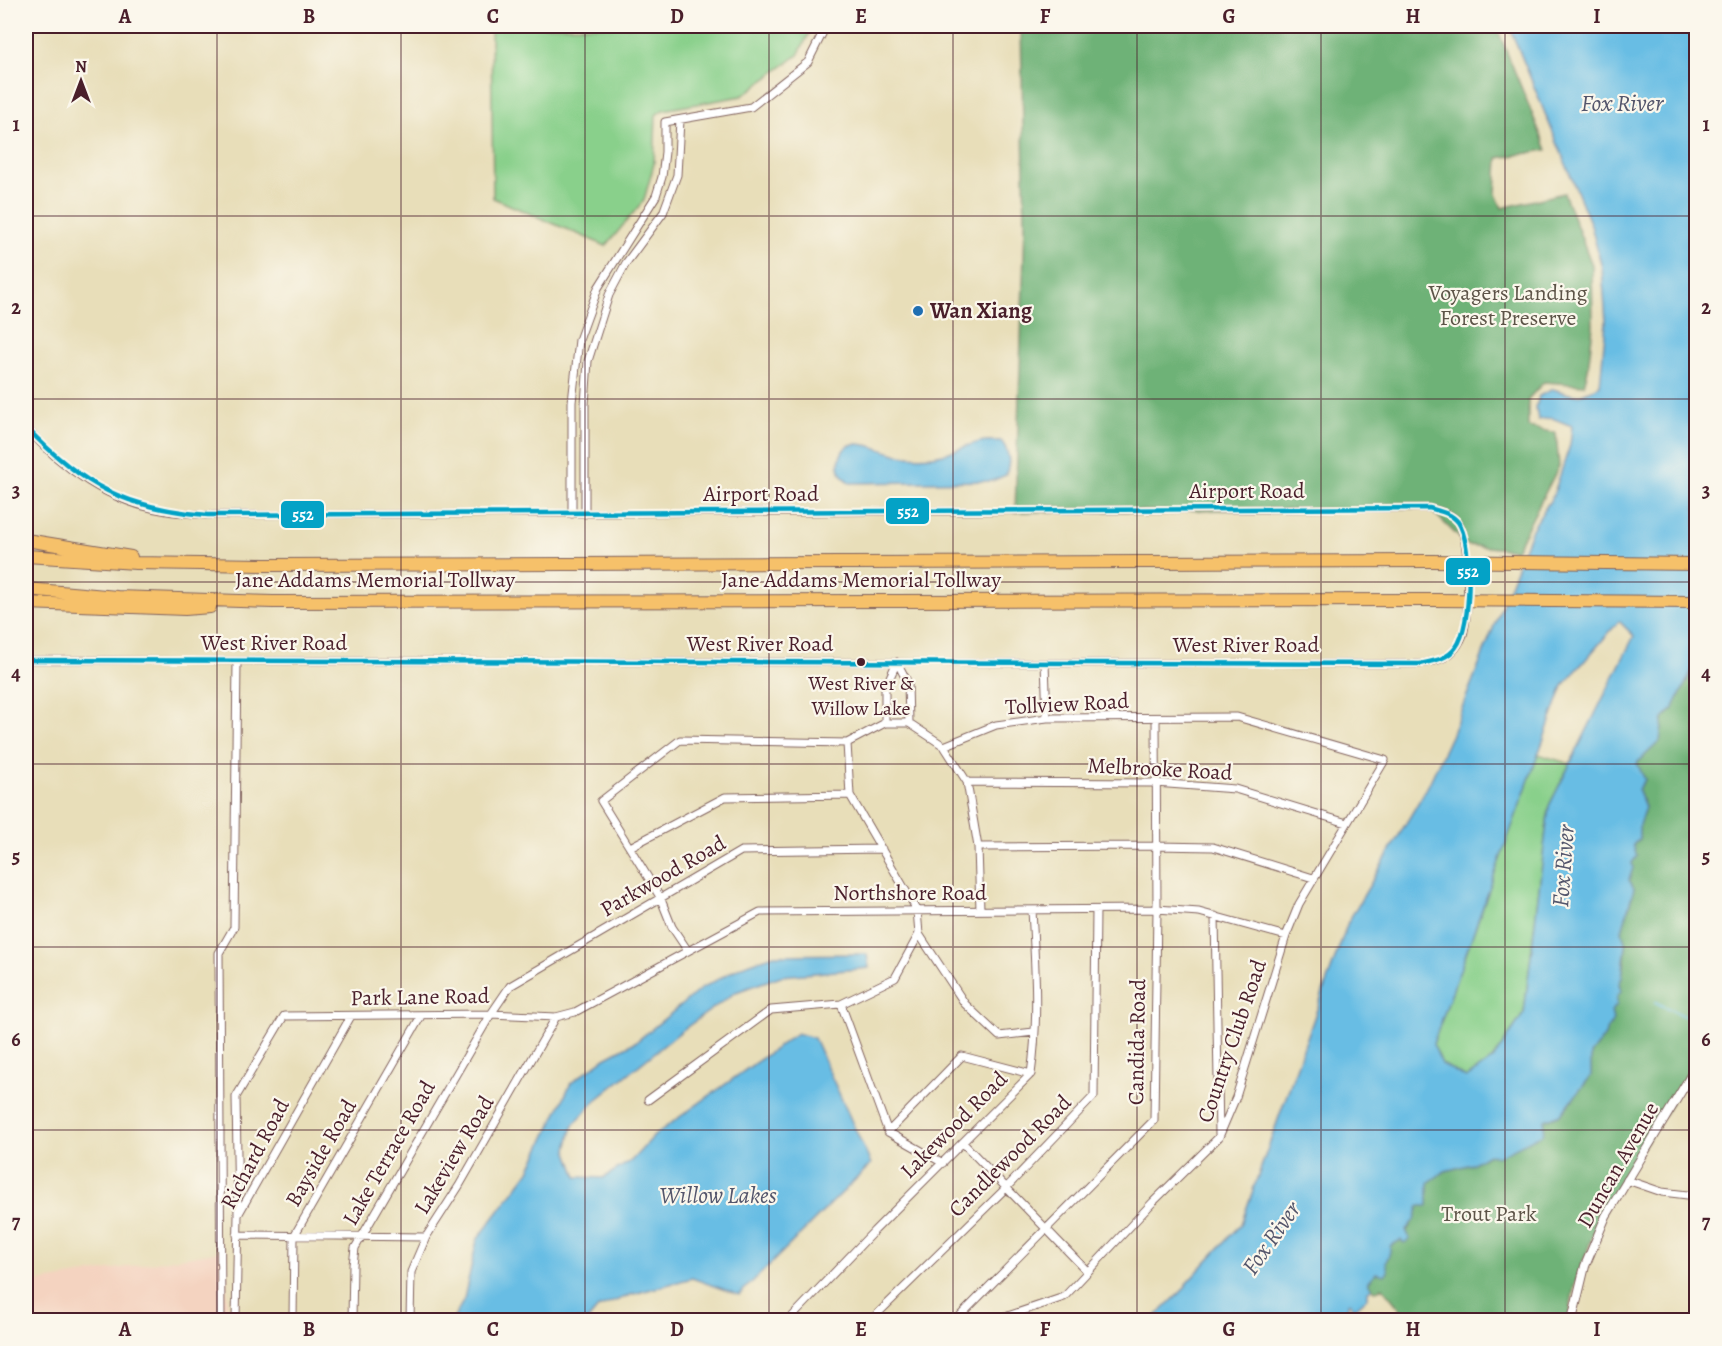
<svg xmlns="http://www.w3.org/2000/svg" width="1722" height="1346" font-family="Alegreya,serif">
<style>
.built{fill:#f4d3c0}
.green{fill:#89d08b;stroke:#6a785b;stroke-width:1.5}
.forest{fill:#6eb277;stroke:#5c6851;stroke-width:1.5}
.water{fill:#67bde4;stroke:#586e88;stroke-width:1.5;fill-rule:evenodd}
.lines{fill:none;stroke-linecap:round;stroke-linejoin:round}
.stream{stroke:#67bde4;stroke-width:2}
.minor-casing{stroke:#81625d;stroke-width:9}
.tertiary-casing{stroke:#81625d;stroke-width:10}
.motorway-casing{stroke:#81625d;stroke-width:14}
.minor{stroke:#fff;stroke-width:7}
.tertiary{stroke:#fff;stroke-width:8}
.motorway{stroke:#f6c16b;stroke-width:12}
.motorway-bridge-casing{stroke:#81625d;stroke-width:14;stroke-linecap:butt}
.motorway-bridge{stroke:#f6c16b;stroke-width:12}
.bus-1-casing{stroke:#fbf7ec;stroke-width:9}
.bus-1{stroke:#04a2c6;stroke-width:4.5}
.grid{fill:none;stroke:#4a1f2b;stroke-width:1.5;stroke-opacity:0.55}
.poi-dot{fill:#1f6fb2;stroke:#fbf7ec;stroke-width:2}
.bus-dot{fill:#4a1f2b;stroke:#fbf7ec;stroke-width:2}
.labels{text-anchor:middle;dominant-baseline:central;stroke-width:4.5;stroke-linejoin:round;paint-order:stroke}
.bus-label{font-size:20px;fill:#4a1f2b;stroke:#fbf7ec}
.park-label{font-size:22px;fill:#5d5448;stroke:#fbf7ec}
.poi-label{font-size:22px;font-weight:bold;fill:#4a1f2b;stroke:#fbf7ec;text-anchor:start}
.street-label{font-size:22px;fill:#4a1f2b;stroke:#fbf7ec}
.water-label{font-size:24px;font-style:italic;fill:#54566c;stroke:#fbf7ec}
.line-badge{stroke:#fbf7ec;stroke-width:2}
.badge-label{font-size:16px;text-anchor:middle;font-weight:bold;fill:#fff}
.neatline{fill:none;stroke:#4a1f2b;stroke-width:2}
.grid-label{font-size:20px;text-anchor:middle;font-weight:bold;fill:#4a1f2b}
</style>
<rect width="100%" height="100%" fill="#fbf7ec"/>
<filter id="ink" filterUnits="userSpaceOnUse"><feTurbulence type="fractalNoise" baseFrequency=".0167" numOctaves="2"/><feDisplacementMap in="SourceGraphic" scale="12" xChannelSelector="R" yChannelSelector="G"/><feConvolveMatrix kernelMatrix="1 2 1 2 8 2 1 2 1" color-interpolation-filters="sRGB"/></filter>
<filter id="wash" filterUnits="userSpaceOnUse"><feTurbulence type="fractalNoise" baseFrequency=".008" numOctaves="4" result="noise"/><feDisplacementMap in="SourceGraphic" scale="24" xChannelSelector="R" yChannelSelector="G"/><feGaussianBlur stdDeviation="1.35" result="paint"/><feColorMatrix in="noise" values="0 0 0 0 0 0 0 0 0 0 0 0 0 0 0 0 0 1.4 0 .05"/><feComposite in="paint" operator="in"/></filter>
<g filter="url(#wash)">
<rect width="100%" height="100%" fill="#e8deb9"/>
<path class="built" d="M227,1250V1320H26V1284Z"/>
<path class="green" d="M491,26H813L798,55L742,96L663,110L656,115L654,164L644,200L606,246L493,198Z
M1538,754L1570,764L1549,806L1524,1013L1493,1059L1466,1078L1442,1064L1433,1044Z"/>
<path class="forest" d="M1021,26H1496L1547,150L1498,158L1496,194L1502,208L1564,193L1592,265L1593,326L1588,370L1584,385L1544,382L1528,399V427L1556,433L1559,466L1516,550L1467,545L1429,508L1015,512L1025,225Z
M1696,662V1056L1669,1107L1622,1179L1597,1224L1574,1287L1568,1320H1409L1382,1287L1375,1291L1368,1282C1376,1272 1392,1260 1389,1246C1404,1238 1414,1222 1419,1206L1428,1205L1427,1183L1445,1171L1472,1164L1545,1120L1561,1114L1591,1076V1054L1604,1037L1612,1020L1611,1011L1617,997L1625,961L1626,946L1622,931L1634,889L1629,880C1633,869 1633,857 1633,845L1639,839V825L1645,807L1638,789L1645,780L1637,763L1660,741L1663,719L1673,709Z"/>
<path class="water" d="M1509,26H1696V662L1673,709L1663,719L1660,741L1637,763L1645,780L1638,789L1645,807L1639,825V839L1633,845L1637,856L1632,863L1633,868L1629,880L1634,888L1622,931L1626,946L1622,977L1619,984L1621,991L1617,997V1005L1611,1011L1613,1020L1604,1037L1591,1054V1076L1561,1114L1545,1120L1543,1134L1497,1157L1488,1154L1472,1164L1445,1171L1428,1183V1206H1419L1415,1219L1406,1230L1410,1239L1404,1243L1401,1240L1390,1246V1252L1386,1262L1388,1271L1385,1275L1376,1273L1368,1282L1372,1289L1368,1291V1297L1354,1309L1350,1303L1348,1304L1347,1318L1344,1320H1146L1154,1318L1185,1288L1187,1283L1241,1224L1348,922L1428,786L1451,736L1532,529L1553,496L1570,445L1572,426L1552,418L1538,420L1536,408L1539,396L1553,389C1576,397 1579,398 1600,385L1606,322L1602,268L1591,225ZM1619,621L1634,636L1549,806L1524,1013L1493,1059L1466,1078L1442,1064L1433,1044L1563,686Z
M986,441H1001C1009,450 1011,464 1006,475L992,481L850,483C843,478 839,473 839,464C843,427 881,452 900,455C911,457 922,457 933,456C952,454 967,443 986,441Z
M867,954L869,968L781,976L736,992L684,1029L596,1100L573,1125L567,1149L577,1177L603,1178L631,1161L656,1134L797,1033L814,1038L871,1164L739,1295L692,1278L630,1295L598,1308L588,1320H453L464,1299L477,1240L529,1171L571,1083L605,1058L637,1041L702,988L742,966L774,955Z"/>
<g class="lines">
<path class="stream" d="M1655,1002L1684,1016L1696,1018"/>
</g>
</g>
<g filter="url(#ink)">
<g class="lines">
<defs>
<path id="minor" d="M26,427C62,468 110,503 167,511C180,513 195,514 208,515C615,513 1022,512 1429,508C1440,511 1451,513 1458,522C1471,540 1469,613 1463,635C1461,640 1457,647 1453,651C1445,660 1431,662 1420,664L26,660
M572,514V402L579,340L598,288L656,196L662,177L665,152V122L751,107L808,62L826,26
M585,514V404L588,361L609,295L626,263L663,213L677,175L680,120
M897,662L908,683L909,723
M1045,663L1047,718
M885,723V688L897,662
M944,746L967,782L978,847L980,910
M967,782L1155,783L1235,789L1347,823
M630,847L725,797L850,795
M978,847L1156,846L1213,847L1313,878
M1215,916L1219,1134
M919,934L965,1004L999,1036L1034,1032
M688,951L672,927L660,897L601,801L680,740L847,743L885,723H909L944,746L996,725L1047,718L1237,717L1385,760L1299,904L1286,936L1236,1097L1219,1137L1153,1202L1064,1297L996,1320
M841,1004L888,1132L943,1163
M648,1100L771,1010L841,1004L895,978L919,934L917,910L850,795L847,743
M888,1132L962,1056L1031,1074
M963,1143L1087,1271
M1627,1180L1662,1192L1696,1196
M238,1215L236,1097L284,1016L491,1014L556,1017L575,1012L760,912L1157,909L1199,912L1286,936
M237,1235L426,1237
M221,1320L219,953L234,927L237,661
M236,1320L238,1215L351,1016
M293,1320L294,1236L421,1016
M352,1320L353,1265L355,1248L491,1014L510,986L741,851L882,849
M410,1320L411,1272L426,1237L459,1186L556,1017
M692,1320H706
M789,1320L874,1231L1031,1074C1039,1020 1035,964 1032,910
M871,1320L1006,1188L1094,1096L1096,910
M956,1320L1154,1120L1157,909L1156,718"/>
<path id="tertiary" d="M1572,1320L1585,1266L1606,1216L1696,1067"/>
<path id="motorway" d="M26,540L131,557
M26,556L136,563L266,565L1432,561
M26,589L117,597L273,602L1434,600
M26,603L185,609L210,607"/>
</defs>
<use href="#minor" class="minor-casing"/>
<use href="#tertiary" class="tertiary-casing"/>
<use href="#motorway" class="motorway-casing"/>
<use href="#minor" class="minor"/>
<use href="#tertiary" class="tertiary"/>
<use href="#motorway" class="motorway"/>
<defs>
<path id="motorway-bridge" d="M1432,561L1696,564
M1434,600L1696,602"/>
</defs>
<use href="#motorway-bridge" class="motorway-bridge-casing"/>
<use href="#motorway-bridge" class="motorway-bridge"/>
<defs>
<path id="bus-1" d="M26,427C82,486 127,509 208,515L1429,508C1439,511 1451,513 1458,522C1473,543 1472,626 1456,647C1448,659 1434,661 1420,664L26,660"/>
</defs>
<use href="#bus-1" class="bus-1-casing"/>
<use href="#bus-1" class="bus-1"/>
</g>
</g>
<path class="grid" d="M217,26V1320M401,26V1320M585,26V1320M769,26V1320M953,26V1320M1137,26V1320M1321,26V1320M1505,26V1320M26,216H1696M26,399H1696M26,582H1696M26,764H1696M26,947H1696M26,1130H1696"/>
<circle class="poi-dot" cx="918" cy="311" r="6"/>
<circle class="bus-dot" cx="861" cy="662" r="5"/>
<g class="labels">
<g class="bus-label">
<text x="861" y="683">West River &amp;<tspan x="861" dy="25">Willow Lake</tspan></text>
</g>
<g class="park-label">
<text x="1508" y="293">Voyagers Landing<tspan x="1508" dy="25">Forest Preserve</tspan></text>
<text x="1489" y="1214">Trout Park</text>
</g>
<g class="poi-label">
<text x="930" y="311">Wan Xiang</text>
</g>
<g class="street-label">
<text x="1247" y="491">Airport Road</text>
<text x="761" y="494">Airport Road</text>
<text x="375" y="580">Jane Addams Memorial Tollway</text>
<text x="861" y="580">Jane Addams Memorial Tollway</text>
<text x="274" y="643">West River Road</text>
<text x="760" y="644">West River Road</text>
<text x="1246" y="645">West River Road</text>
<text transform="translate(1067 704) rotate(-3)">Tollview Road</text>
<text transform="translate(1160 769) rotate(3)">Melbrooke Road</text>
<text transform="translate(663 876) rotate(-30)">Parkwood Road</text>
<text x="910" y="893">Northshore Road</text>
<text transform="translate(420 997) rotate(-1)">Park Lane Road</text>
<text transform="translate(1232 1041) rotate(-71)">Country Club Road</text>
<text transform="translate(1137 1042) rotate(-89)">Candida Road</text>
<text transform="translate(954 1125) rotate(-45)">Lakewood Road</text>
<text transform="translate(321 1153) rotate(-60)">Bayside Road</text>
<text transform="translate(389 1153) rotate(-60)">Lake Terrace Road</text>
<text transform="translate(255 1154) rotate(-62)">Richard Road</text>
<text transform="translate(454 1155) rotate(-59)">Lakeview Road</text>
<text transform="translate(1010 1156) rotate(-45)">Candlewood Road</text>
<text transform="translate(1618 1165) rotate(-60)">Duncan Avenue</text>
</g>
<g class="water-label">
<text x="1622" y="103">Fox River</text>
<text transform="translate(1563 866) rotate(-86)">Fox River</text>
<text x="718" y="1195">Willow Lakes</text>
<text transform="translate(1271 1238) rotate(-55)">Fox River</text>
</g>
</g>
<g class="line-badge">
<rect x="885" y="497" width="45" height="28" rx="6" fill="#04a2c6"/>
<rect x="280" y="500" width="45" height="29" rx="6" fill="#04a2c6"/>
<rect x="1445" y="557" width="46" height="29" rx="6" fill="#04a2c6"/>
</g>
<g class="badge-label">
<text x="908" y="517">552</text>
<text x="303" y="520">552</text>
<text x="1468" y="577">552</text>
</g>
<rect width="1722" height="1346" fill="none" stroke="#fbf7ec" stroke-width="66"/>
<g transform="translate(81 81)" stroke="#fbf7ec" stroke-width="4.5" paint-order="stroke">
<path d="M0-4.5L10 22L0 15L-10 22Z" fill="#4a1f2b"/>
<text y="-9" font-size="16" font-weight="bold" text-anchor="middle" fill="#4a1f2b">N</text>
</g>
<rect x="33" y="33" width="1656" height="1280" class="neatline"/>
<g class="grid-label">
<text x="125" y="23">A</text>
<text x="309" y="23">B</text>
<text x="493" y="23">C</text>
<text x="677" y="23">D</text>
<text x="861" y="23">E</text>
<text x="1045" y="23">F</text>
<text x="1229" y="23">G</text>
<text x="1413" y="23">H</text>
<text x="1597" y="23">I</text>
<text x="16" y="131">1</text>
<text x="1706" y="131">1</text>
<text x="16" y="314">2</text>
<text x="1706" y="314">2</text>
<text x="16" y="497">3</text>
<text x="1706" y="497">3</text>
<text x="16" y="680">4</text>
<text x="1706" y="680">4</text>
<text x="16" y="863">5</text>
<text x="1706" y="863">5</text>
<text x="16" y="1046">6</text>
<text x="1706" y="1046">6</text>
<text x="16" y="1228">7</text>
<text x="1706" y="1228">7</text>
<text x="125" y="1336">A</text>
<text x="309" y="1336">B</text>
<text x="493" y="1336">C</text>
<text x="677" y="1336">D</text>
<text x="861" y="1336">E</text>
<text x="1045" y="1336">F</text>
<text x="1229" y="1336">G</text>
<text x="1413" y="1336">H</text>
<text x="1597" y="1336">I</text>
</g>
</svg>
